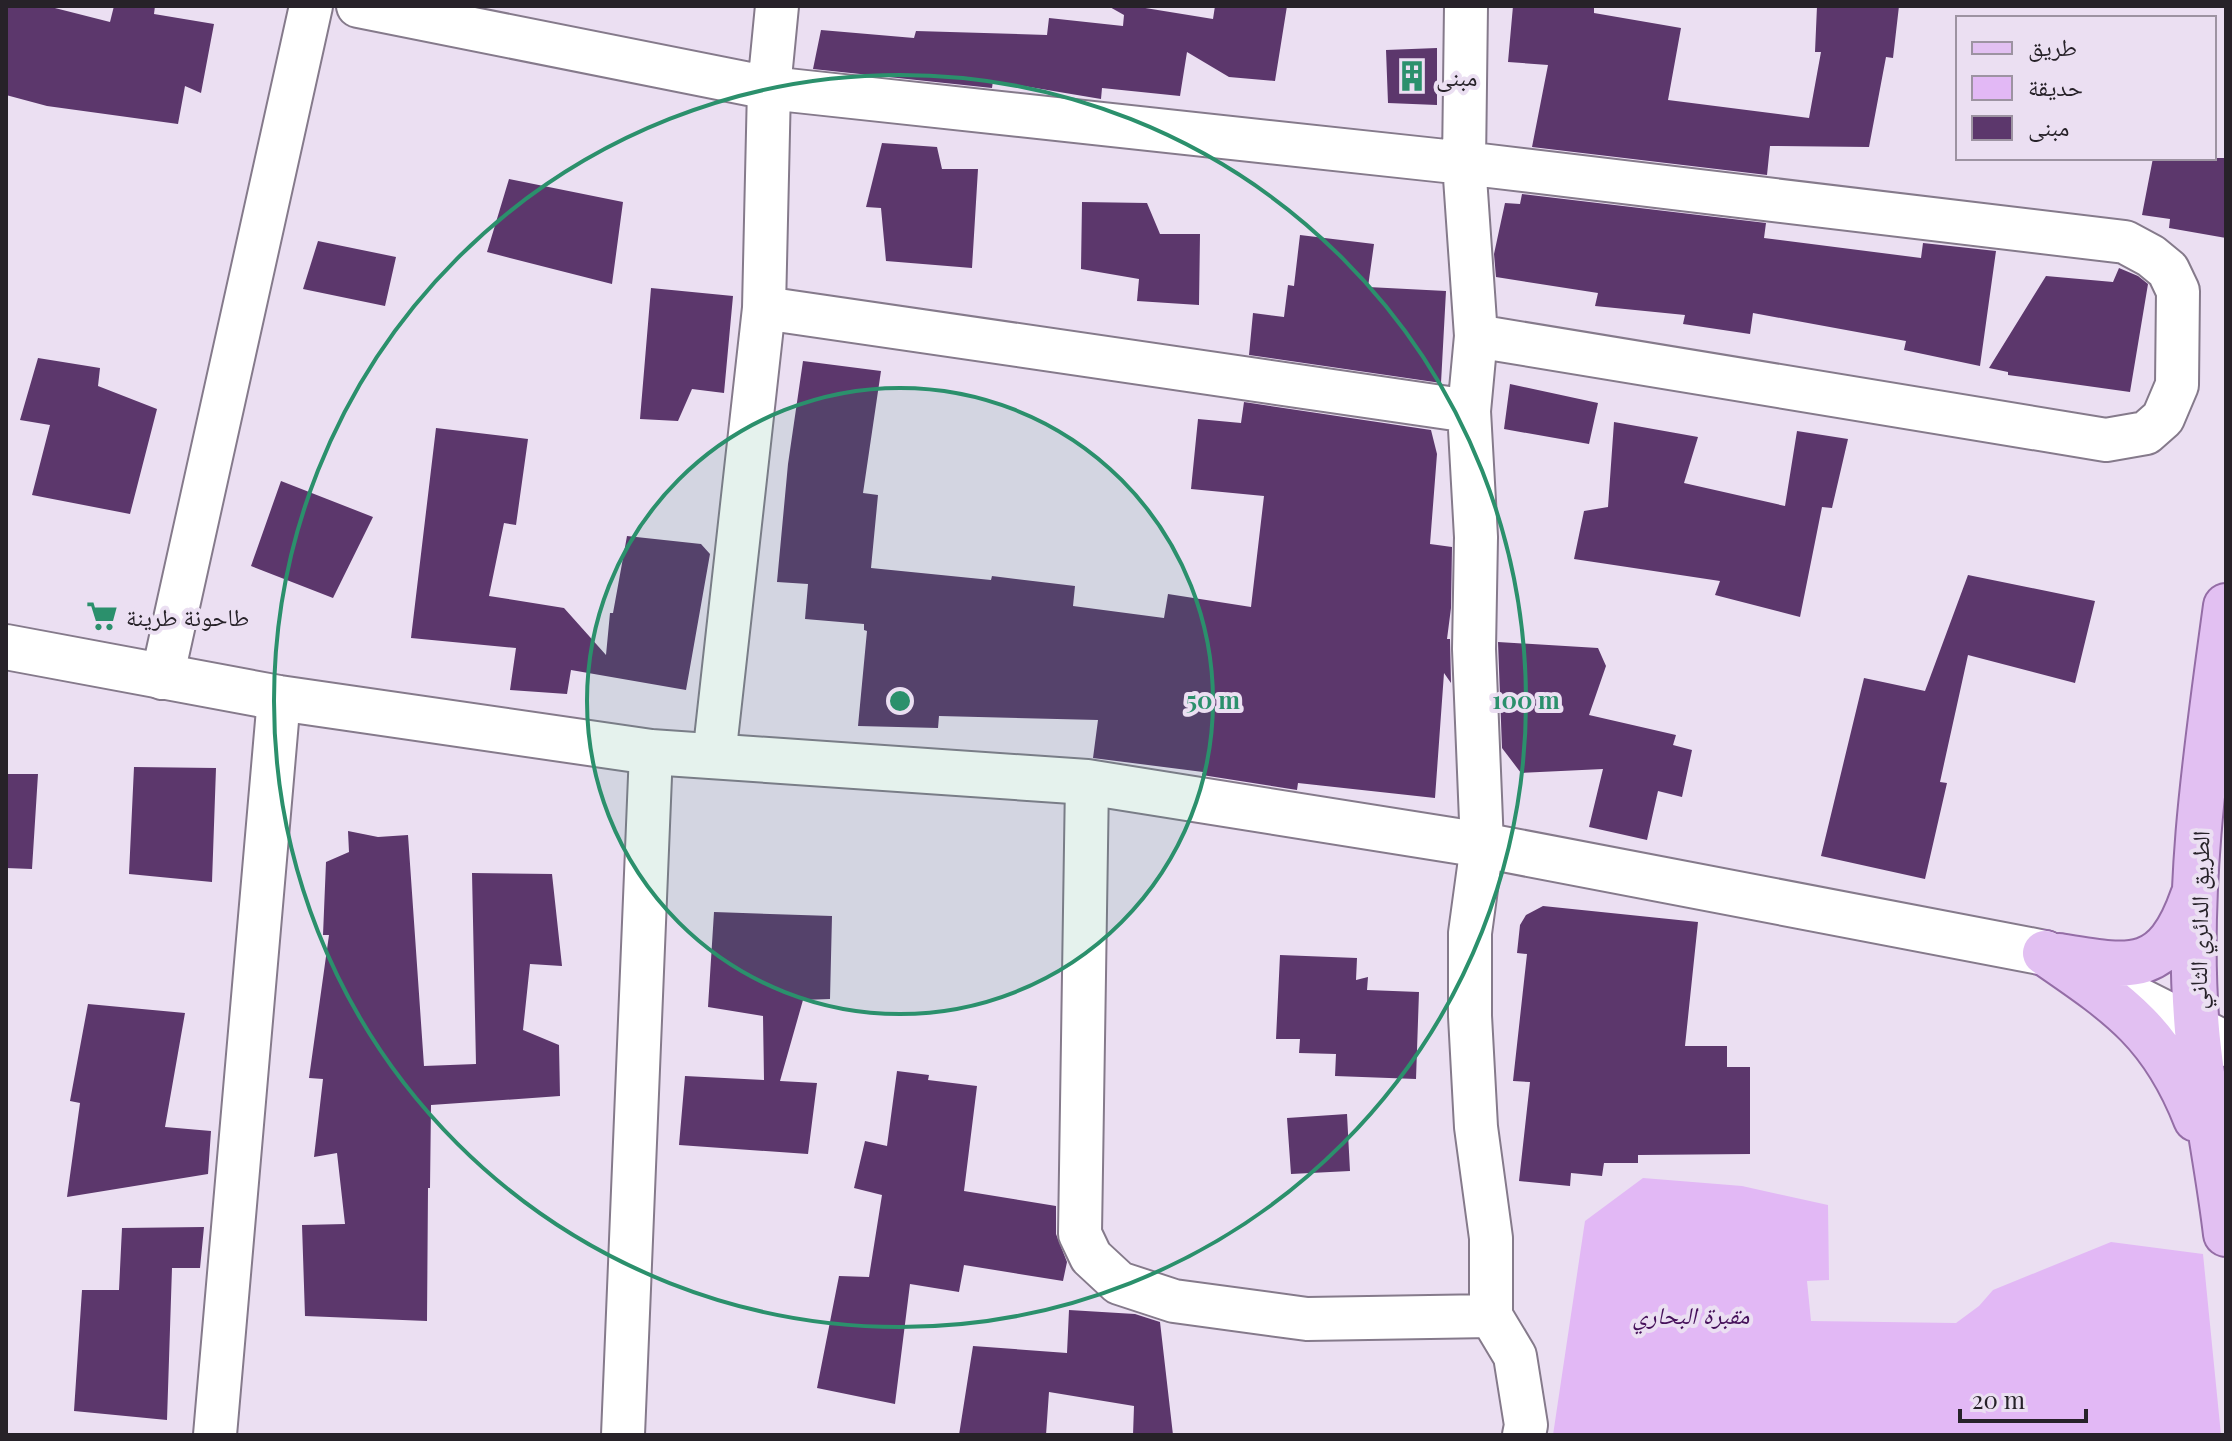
<svg xmlns="http://www.w3.org/2000/svg" width="2232" height="1441" font-family="'Playfair Display','Noto Naskh Arabic',serif">
<style>
.green{fill:#e2b8f5}
.building{fill:#5c376c}
.lines{fill:none;stroke-linecap:round;stroke-linejoin:round}
.minor-casing{stroke:#857a8b;stroke-width:46}
.tertiary-casing{stroke:#857a8b;stroke-width:48}
.primary-casing{stroke:#946da6;stroke-width:48}
.minor{stroke:#fff;stroke-width:42}
.tertiary{stroke:#fff;stroke-width:44}
.primary{stroke:#e2c0f2;stroke-width:44}
.ring{fill:none;stroke:#2b906c;stroke-width:4}
.labels{text-anchor:middle;dominant-baseline:central;stroke-width:8;stroke-linejoin:round;paint-order:stroke}
.poi-label{font-size:24px;fill:#272229;stroke:#ebdff2;text-anchor:start}
.street-label{font-size:24px;fill:#272229;stroke:#ebdff2}
.park-label{font-size:24px;font-style:italic;fill:#46115a;stroke:#ebdff2}
.centre{fill:#2b906c;stroke:#ebdff2;stroke-width:4}
.ring-label{font-size:24px;text-anchor:middle;font-weight:bold;fill:#2b906c;stroke:#ebdff2;stroke-width:8;stroke-linejoin:round;paint-order:stroke}
</style>
<rect width="100%" height="100%" fill="#ebdff2"/>
<path class="green" d="M1643,1178L1742,1186L1828,1205L1829,1280L1807,1281L1811,1321L1956,1323L1979,1306L1993,1290L2111,1242L2203,1254L2221,1435H1553L1585,1221Z"/>
<path class="building" d="M6,6H47L110,22L114,6H155L154,14L214,24L201,93L185,86L178,124L47,106L6,95Z
M1108,6H1133L1213,19L1215,6H1287L1275,81L1229,77L1187,52L1180,96L1102,88L1101,99L993,81L992,88L813,69L821,30L914,38L916,31L1047,35L1049,18L1123,26L1124,15Z
M1513,6L1594,8V13L1681,28L1668,100L1809,118L1821,52H1815L1817,6H1899L1893,58L1886,57L1869,147L1770,146L1767,175L1532,147L1548,65L1508,62Z
M1437,48V105L1388,103L1386,50Z
M882,143L937,147L942,169H978L972,268L886,261L881,208L866,207Z
M2153,158H2226V238L2169,228L2170,219L2142,215Z
M509,179L623,202L612,284L487,252Z
M1522,194L1766,223L1764,238L1921,258L1923,243L1996,251L1980,366L1904,350L1906,341L1753,313L1750,334L1683,324L1685,315L1595,306L1598,293L1496,277L1494,254L1505,203L1520,204Z
M1082,202L1147,203L1160,234H1200L1199,305L1137,301L1139,279L1081,269Z
M1300,235L1374,244L1368,287L1446,291L1441,383L1249,355L1253,313L1284,317L1288,285L1294,286Z
M318,241L396,257L385,306L303,289Z
M2119,268L2138,276L2148,284L2130,392L2008,375V372L1989,368L2046,276L2113,282Z
M651,288L733,296L724,393L692,389L678,421L640,419Z
M38,358L100,368L98,386L157,409L130,514L32,495L50,425L20,420Z
M803,361L881,371L863,493L878,495L871,568L991,580L992,576L1075,586L1073,606L1164,618L1168,594L1251,607L1264,496L1191,489L1198,419L1241,423L1244,402L1431,430L1437,454L1430,544L1452,547L1451,608L1447,639H1450L1451,683L1444,673L1435,798L1298,783L1297,790L1202,775L1203,772L1093,758L1098,720L939,716L938,728L858,726L867,631L864,630V624L805,619L808,584L777,582L788,464Z
M1510,384L1598,403L1589,444L1504,429Z
M1614,422L1698,437L1684,483L1785,506L1797,431L1848,439L1832,508L1822,507L1800,617L1715,595L1720,581L1574,559L1584,511L1608,507Z
M436,428L528,439L516,525L504,523L489,596L564,608L606,655L610,613H613L627,536L701,544L710,554L686,690L571,670L567,694L510,690L516,648L411,638Z
M281,481L373,517L333,598L251,566Z
M1968,575L2095,601L2075,683L1968,655L1940,782L1947,783L1925,879L1821,856L1864,678L1925,691Z
M1498,642L1598,648L1606,666L1589,715L1676,735L1673,745L1692,750L1682,797L1658,791L1647,840L1589,827L1603,769L1521,773L1502,748Z
M134,767L216,768L212,882L129,874Z
M6,774H38L32,869L6,868Z
M348,831L378,837L408,835L424,1066L476,1064L472,873L552,874L562,966L530,964L523,1030L559,1045L560,1096L431,1105L430,1188H428L427,1321L305,1316L302,1225L345,1224L337,1153L314,1157L323,1079L309,1078L329,935H323L326,862L349,852Z
M1543,906L1698,922L1685,1046H1727V1067H1750V1154L1638,1155V1163H1604L1602,1176L1571,1173L1570,1186L1519,1181L1530,1082L1513,1081L1527,954L1517,953L1520,925L1526,915Z
M714,912L832,916L830,999L803,1000L780,1081L817,1083L808,1154L679,1145L685,1076L764,1080L763,1016L708,1007Z
M1280,955L1357,958L1356,980L1368,977L1367,990L1419,992L1416,1079L1335,1076L1336,1054L1299,1053L1300,1039H1276Z
M88,1004L185,1013L165,1127L211,1131L208,1174L67,1197L80,1103L70,1101Z
M897,1071L929,1075L928,1080L977,1086L964,1191L1056,1206V1234L1067,1262L1063,1281L964,1265L959,1292L910,1284L895,1404L817,1388L839,1276L869,1277L882,1195L854,1188L865,1141L887,1146Z
M1347,1114L1350,1171L1291,1174L1287,1118Z
M204,1227L200,1268H172L167,1420L74,1411L82,1290H119L122,1228Z
M1069,1310L1135,1314L1160,1322L1173,1435H1133L1134,1406L1049,1392L1046,1435H959L973,1346L1067,1353Z"/>
<g class="lines">
<defs>
<path id="minor" d="M358,6L769,88L1464,163L2125,242L2151,256L2168,270L2178,291L2177,385L2163,418L2146,433L2106,440L1476,336
M1466,6L1464,163L1476,336L1469,411L1476,537L1474,649L1482,845L1470,933V1016L1476,1127L1491,1238V1316L1515,1356L1526,1425L1524,1435
M764,308L1469,411
M162,678L311,6
M714,757L764,308L769,88L777,6
M1087,782L1080,1234L1091,1257L1119,1283L1174,1301L1307,1319L1491,1316
M215,1435L279,698
M623,1435L651,752"/>
<path id="tertiary" d="M6,647L279,698L651,752L1087,782L1482,845L2045,953L2226,1044"/>
<path id="primary" d="M2226,606C2207,746 2185,888 2197,1030C2203,1098 2218,1166 2226,1234
M2045,953C2119,1004 2162,1032 2196,1119
M2059,956C2131,968 2165,976 2193,896"/>
</defs>
<use href="#minor" class="minor-casing"/>
<use href="#tertiary" class="tertiary-casing"/>
<use href="#primary" class="primary-casing"/>
<use href="#minor" class="minor"/>
<use href="#tertiary" class="tertiary"/>
<use href="#primary" class="primary"/>
</g>
<circle cx="900" cy="701" r="313" fill="#2b906c" fill-opacity=".12"/>
<g class="ring">
<circle cx="900" cy="701" r="313"/>
<circle cx="900" cy="701" r="626"/>
</g>
<defs>
<symbol id="building-bare" viewBox="-9 -9 18 18"><path d="M-4-6H4V6H1V3H-1V6H-4ZM-2.5-4.3h1.7v1.8h-1.7ZM.8-4.3h1.7v1.8H.8ZM-2.5-1h1.7V.8h-1.7ZM.8-1h1.7V.8H.8Z" fill="#2b906c" stroke="#ebdff2" stroke-width="2.5" paint-order="stroke"/></symbol>
<symbol id="supermarket-bare" viewBox="-9 -9 18 18"><path d="M-6-5.5h2.5l.6 2H6L4.5 2H-2.5L-4.4-4H-6ZM-1.5 3.2a1.3 1.3 0 1 0 .1 0ZM3 3.2a1.3 1.3 0 1 0 .1 0Z" fill="#2b906c" stroke="#ebdff2" stroke-width="2.5" paint-order="stroke"/></symbol>
</defs>
<g fill-rule="evenodd">
<use href="#building-bare" x="1390" y="54" width="44" height="44"/>
<use href="#supermarket-bare" x="80" y="594" width="44" height="44"/>
</g>
<g class="labels">
<g class="poi-label">
<text x="1436" y="76">مبنى</text>
<text x="126" y="616">طاحونة طرينة</text>
</g>
<g class="street-label">
<text transform="translate(2198 920) rotate(-89)">الطريق الدائري الثاني</text>
</g>
<g class="park-label">
<text x="1691" y="1314">مقبرة البحاري</text>
</g>
</g>
<circle cx="900" cy="701" r="12" class="centre"/>
<g class="ring-label">
<text x="1213" y="709">50 m</text>
<text x="1526" y="709">100 m</text>
</g>
<rect width="2232" height="1441" fill="none" stroke="#272229" stroke-width="16"/>
<rect x="1956" y="16" width="260" height="144" fill="#ebdff2" stroke="#9d93a2" stroke-width="2"/>
<rect x="1972" y="42" width="40" height="12" fill="#e2c0f2" stroke="#9d93a2" stroke-width="2"/>
<text x="2028" y="56" font-size="24" fill="#272229">طريق</text>
<rect x="1972" y="76" width="40" height="24" fill="#e2b8f5" stroke="#9d93a2" stroke-width="2"/>
<text x="2028" y="96" font-size="24" fill="#272229">حديقة</text>
<rect x="1972" y="116" width="40" height="24" fill="#5c376c" stroke="#9d93a2" stroke-width="2"/>
<text x="2028" y="136" font-size="24" fill="#272229">مبنى</text>
<path d="M1960 1409v12h126v-12" fill="none" stroke="#272229" stroke-width="4"/>
<text x="1972" y="1409" font-size="24" fill="#272229" stroke="#ebdff2" stroke-width="6" paint-order="stroke">20 m</text>
</svg>
